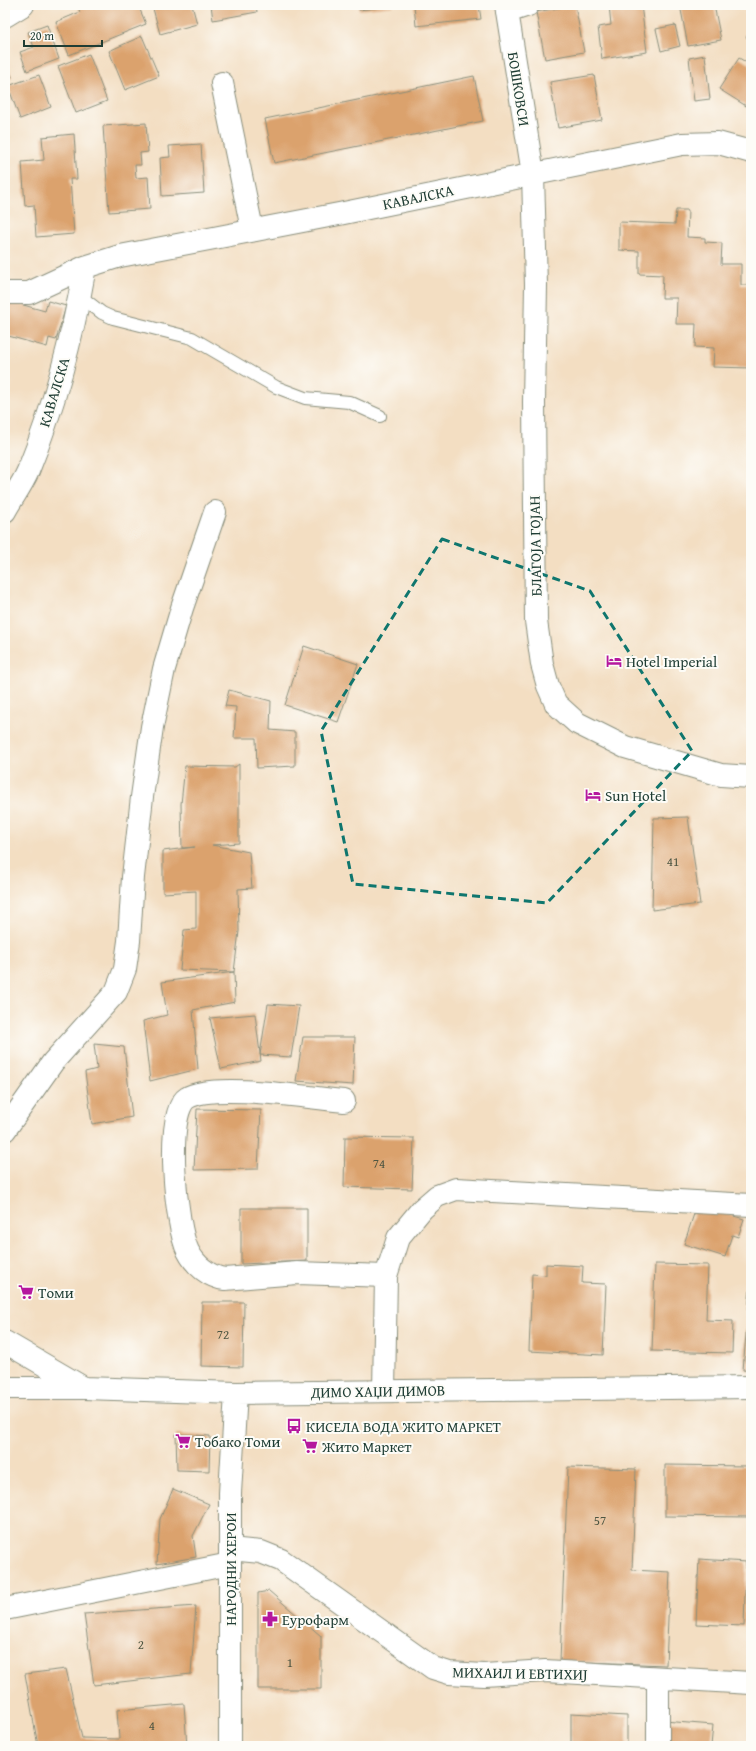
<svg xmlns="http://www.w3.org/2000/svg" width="756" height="1751" font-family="'Gentium Book Plus',serif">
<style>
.building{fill:#dba26d}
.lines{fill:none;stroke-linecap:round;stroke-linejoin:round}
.service-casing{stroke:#898e7b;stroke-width:14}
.minor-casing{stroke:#898e7b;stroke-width:24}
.tertiary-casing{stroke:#898e7b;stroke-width:24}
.service{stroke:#fff;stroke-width:12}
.minor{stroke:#fff;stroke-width:22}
.tertiary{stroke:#fff;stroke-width:22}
.marked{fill:none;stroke:#0f766e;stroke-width:3;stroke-dasharray:8 5;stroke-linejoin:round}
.labels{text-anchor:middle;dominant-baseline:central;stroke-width:4;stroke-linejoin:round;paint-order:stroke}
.number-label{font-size:13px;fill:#4e5642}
.street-label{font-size:15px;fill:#1f3d34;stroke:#fdfcf7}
.poi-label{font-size:15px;fill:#1f3d34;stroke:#fdfcf7;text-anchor:start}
</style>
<rect width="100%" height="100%" fill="#fdfcf7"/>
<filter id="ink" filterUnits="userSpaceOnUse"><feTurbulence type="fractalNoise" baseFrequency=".025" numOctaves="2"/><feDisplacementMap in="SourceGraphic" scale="8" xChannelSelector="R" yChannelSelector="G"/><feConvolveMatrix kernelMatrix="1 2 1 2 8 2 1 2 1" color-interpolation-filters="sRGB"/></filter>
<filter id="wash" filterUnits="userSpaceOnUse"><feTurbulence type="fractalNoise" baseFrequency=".012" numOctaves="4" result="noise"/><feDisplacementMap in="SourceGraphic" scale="16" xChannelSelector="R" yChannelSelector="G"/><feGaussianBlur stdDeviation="0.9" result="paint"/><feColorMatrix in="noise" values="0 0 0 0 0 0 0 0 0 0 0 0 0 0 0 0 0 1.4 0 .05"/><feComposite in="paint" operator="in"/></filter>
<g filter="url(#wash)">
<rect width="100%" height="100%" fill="#f3dec2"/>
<g id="blocks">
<path class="building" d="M77,5H138L146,24L69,55L56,22L80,12Z
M152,5H192L197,24L160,34Z
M211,5H256L257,12L213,20Z
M359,5H393V6L359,10Z
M414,5H479L481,19L416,26Z
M575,5L584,52L545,59L536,12Z
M609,5H641L647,52L602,59L598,27L611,25Z
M680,5H714L721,40L688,46Z
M47,25L59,59L27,71L20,52L34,47L28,32Z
M675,25L680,46L661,51L656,29Z
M751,30V41L746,37Z
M142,36L159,76L125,90L109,51Z
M89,54L107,101L76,113L58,66Z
M705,55L710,99L694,101L689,58Z
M739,58L751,65V109L719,89Z
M5,60L12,77L5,80Z
M39,75L51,107L20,119L8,86Z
M594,75L602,120L558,128L550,82Z
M474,76L483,121L274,163L265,119Z
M146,123L148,152L140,153L141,165H135L136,178L148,177L150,209L109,212L103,126Z
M74,134L77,179H70L74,234L36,237L34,205L25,206L22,162L44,160L42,137Z
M201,144L204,193L162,196L160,158L170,157L169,146Z
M5,159L9,176L5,177Z
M676,210H688L687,237L705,238V242L722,243L721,264H741V285H751V368L713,367L714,348L695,347L696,324H676L677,298H662L663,275L639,274V251L619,250V222L675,224Z
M5,300L45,311L48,301L66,306L56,340L49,338L47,347L5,335Z
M304,646L358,664L338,722L285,705Z
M229,690L271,701L270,730L295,732V766L257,768L256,738H234L236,707L225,706Z
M239,764V843L212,845L249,852L252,888L238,889L239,931L234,972L180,970L184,930L196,929V891L163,893V851L195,847L182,848L181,804L185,766L235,767Z
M688,817L700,904L652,910L654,818Z
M234,972L235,1002L193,1010L198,1069L150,1081L143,1021L167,1015L162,982Z
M268,1004L299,1006L291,1057L260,1055Z
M255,1014L261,1061L221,1069L210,1018Z
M303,1037H355L353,1085L296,1081Z
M94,1044L124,1047L132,1117L92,1124L85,1072L97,1069Z
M197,1109L261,1110L258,1169L194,1170Z
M345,1137L414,1138L412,1189L344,1187Z
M697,1205L744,1219L738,1237L732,1235L725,1257L684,1244Z
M241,1208H307V1261L241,1264Z
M546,1264L583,1266L582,1283L606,1284L603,1355L529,1351L532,1274L546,1275Z
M655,1264L708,1265L706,1320L733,1321L732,1353L652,1351Z
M750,1287H751V1371L743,1370Z
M202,1302H244L243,1367L201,1366Z
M176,1434L210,1436L209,1471L177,1470Z
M665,1465L750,1466V1517L665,1516Z
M568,1467L636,1469L632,1570L670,1572L666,1665L560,1661Z
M173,1489L209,1504L193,1536L196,1557L157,1564L160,1519Z
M699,1559L746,1562L744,1626L696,1624Z
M269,1591L321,1636V1689H258V1593Z
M196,1606L191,1674L94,1685L84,1614Z
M66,1669L82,1738L119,1739L117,1710L184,1704L187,1746H38L25,1674Z
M571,1713L627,1716V1746H571Z
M664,1721L713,1725L711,1746H663Z"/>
</g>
</g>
<g filter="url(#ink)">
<use href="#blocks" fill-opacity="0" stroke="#898e7b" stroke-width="1"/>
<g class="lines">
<defs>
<path id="service" d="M80,296L102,313L113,318L192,338L276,387L305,398L349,402L380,416"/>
<path id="minor" d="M506,5L533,174L536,285L534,402L536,621L542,664L548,686L556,704L577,723L625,747L721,775L751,777
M507,12L528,5
M5,16L23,5
M222,83L252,229
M5,293H29L85,267L120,256L339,214L682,144L718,143L751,152
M5,511C12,498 22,485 28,471C54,407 73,335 85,267
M344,1101C311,1098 212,1082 187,1098C164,1112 176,1228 188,1251C195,1265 209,1277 225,1279L297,1273L386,1276
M5,1130L53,1062L116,992L125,969L129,941L133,877L142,797L152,727L164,669L182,608L215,512
M5,1342L84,1388
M5,1388H84L236,1393
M384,1391L386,1276L398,1238L422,1209L437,1196L456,1189L751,1205
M230,1549L261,1552L281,1560L433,1668L449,1673L484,1675L545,1671L751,1683
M5,1609L230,1564
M658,1679V1746"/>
<path id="tertiary" d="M230,1746V1493L236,1393L751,1387"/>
</defs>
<use href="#service" class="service-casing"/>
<use href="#minor" class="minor-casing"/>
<use href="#tertiary" class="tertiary-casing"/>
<use href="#service" class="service"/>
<use href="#minor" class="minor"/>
<use href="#tertiary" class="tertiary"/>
</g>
</g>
<path class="marked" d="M442,539L590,591L692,751L547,903L353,884L321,731Z"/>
<defs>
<symbol id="hotel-bare" viewBox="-9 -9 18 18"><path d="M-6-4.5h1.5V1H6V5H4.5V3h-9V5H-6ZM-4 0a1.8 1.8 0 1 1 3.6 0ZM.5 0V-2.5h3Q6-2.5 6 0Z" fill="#b5179e" stroke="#fdfcf7" stroke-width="2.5" paint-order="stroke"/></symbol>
<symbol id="supermarket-bare" viewBox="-9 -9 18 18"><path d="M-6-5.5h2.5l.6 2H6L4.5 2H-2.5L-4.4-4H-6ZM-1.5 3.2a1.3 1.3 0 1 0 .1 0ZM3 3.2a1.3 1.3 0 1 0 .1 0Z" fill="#b5179e" stroke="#fdfcf7" stroke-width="2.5" paint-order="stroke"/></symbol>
<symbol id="bus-bare" viewBox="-9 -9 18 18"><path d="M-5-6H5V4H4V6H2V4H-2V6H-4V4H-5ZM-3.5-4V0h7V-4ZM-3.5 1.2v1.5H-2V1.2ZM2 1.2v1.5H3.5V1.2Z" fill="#b5179e" stroke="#fdfcf7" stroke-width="2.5" paint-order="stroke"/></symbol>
<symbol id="pharmacy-bare" viewBox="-9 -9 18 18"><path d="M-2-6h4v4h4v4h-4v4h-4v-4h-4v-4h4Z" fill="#b5179e" stroke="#fdfcf7" stroke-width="2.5" paint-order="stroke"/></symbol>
</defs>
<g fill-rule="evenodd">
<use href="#hotel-bare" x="603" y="650" width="22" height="22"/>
<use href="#hotel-bare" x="582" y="784" width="22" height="22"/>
<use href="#supermarket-bare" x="15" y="1281" width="22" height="22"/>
<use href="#bus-bare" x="283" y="1415" width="22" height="22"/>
<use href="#supermarket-bare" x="172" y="1430" width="22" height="22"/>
<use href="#supermarket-bare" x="299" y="1435" width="22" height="22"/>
<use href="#pharmacy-bare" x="259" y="1608" width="22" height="22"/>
</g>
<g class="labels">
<g class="number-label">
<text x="673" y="861">41</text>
<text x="379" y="1163">74</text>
<text x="223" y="1334">72</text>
<text x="600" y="1520">57</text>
<text x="141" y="1644">2</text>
<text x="290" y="1662">1</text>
<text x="152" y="1725">4</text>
</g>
<g class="street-label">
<text transform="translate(519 89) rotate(81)">БОШКОВСИ</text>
<text transform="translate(418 197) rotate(-12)">КАВАЛСКА</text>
<text transform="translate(54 392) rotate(-73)">КАВАЛСКА</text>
<text transform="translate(535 546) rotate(-91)">БЛАГОЈА ГОЈАН</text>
<text transform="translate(378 1391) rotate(-1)">ДИМО ХАЏИ ДИМОВ</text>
<text transform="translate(230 1569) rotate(-90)">НАРОДНИ ХЕРОИ</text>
<text transform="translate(520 1673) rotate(1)">МИХАИЛ И ЕВТИХИЈ</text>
</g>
<g class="poi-label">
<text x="626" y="661">Hotel Imperial</text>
<text x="605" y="795">Sun Hotel</text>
<text x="38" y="1292">Томи</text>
<text x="306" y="1426">КИСЕЛА ВОДА ЖИТО МАРКЕТ</text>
<text x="195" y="1441">Тобако Томи</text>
<text x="322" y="1446">Жито Маркет</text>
<text x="282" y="1619">Еурофарм</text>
</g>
</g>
<rect width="756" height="1751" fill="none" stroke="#fdfcf7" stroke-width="20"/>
<path d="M24 40v6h78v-6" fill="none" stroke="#1f3d34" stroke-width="2"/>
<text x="30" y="40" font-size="12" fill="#1f3d34" stroke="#fdfcf7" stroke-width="3" paint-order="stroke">20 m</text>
</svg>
